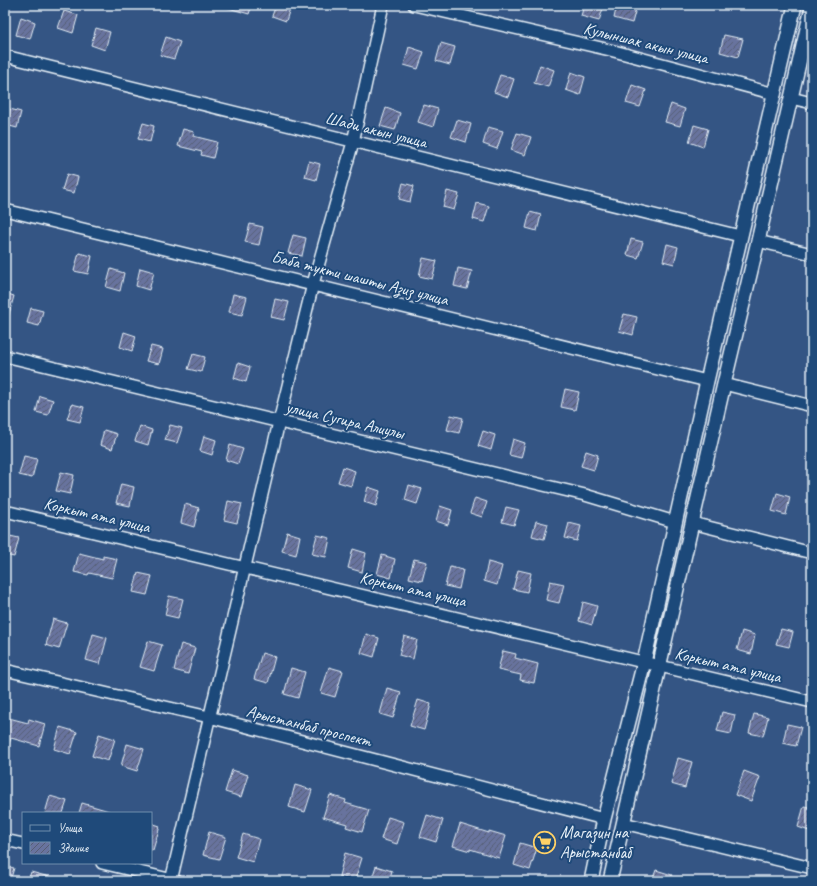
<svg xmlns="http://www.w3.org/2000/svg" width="817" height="886" font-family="Caveat,sans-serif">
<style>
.building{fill:url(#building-hatch);stroke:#e8f1f8}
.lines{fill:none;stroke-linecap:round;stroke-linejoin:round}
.minor-casing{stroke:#e8f1f8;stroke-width:14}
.tertiary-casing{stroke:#e8f1f8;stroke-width:16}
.minor{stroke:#1f4a7a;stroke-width:11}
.tertiary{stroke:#1f4a7a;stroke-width:13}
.labels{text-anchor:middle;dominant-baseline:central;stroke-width:4;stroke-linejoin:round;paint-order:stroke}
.street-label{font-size:17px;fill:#e8f1f8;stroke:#1f4a7a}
.poi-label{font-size:17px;fill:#e8f1f8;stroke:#1f4a7a;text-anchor:start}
</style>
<defs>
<pattern id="building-hatch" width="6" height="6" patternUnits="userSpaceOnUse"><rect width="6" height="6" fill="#68739e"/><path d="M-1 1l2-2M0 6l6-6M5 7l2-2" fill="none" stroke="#575e74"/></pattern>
</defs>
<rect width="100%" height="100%" fill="#345584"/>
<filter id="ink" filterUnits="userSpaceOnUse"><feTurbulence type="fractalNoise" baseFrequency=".025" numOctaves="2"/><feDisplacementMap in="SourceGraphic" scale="8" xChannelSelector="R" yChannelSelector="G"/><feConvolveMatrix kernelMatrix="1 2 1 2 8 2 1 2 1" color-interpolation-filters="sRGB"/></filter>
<g filter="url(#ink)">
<path class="building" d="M226,5H252L249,14L225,7Z
M276,5H291L286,21L272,16Z
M584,5H604L599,21L581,16Z
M617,5H637L632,23L614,18Z
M64,11L78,15L73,33L58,28Z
M21,17L35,22L30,39L16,35Z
M96,28L110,32L105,50L91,45Z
M724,35L743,39L738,57L720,52Z
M166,37L180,42L174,59L160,55Z
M441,43L455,47L450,65L436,61Z
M409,47L424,52L418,69L404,65Z
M540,65L554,70L548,87L534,83Z
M571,72L585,77L580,95L566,90Z
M500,75L514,79L508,97L494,92Z
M632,85L646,90L640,107L626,103Z
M671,104L685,109L680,126L665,122Z
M424,105L438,109L433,127L418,122Z
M386,108L400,113L395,130L380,126Z
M10,109L21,112L17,128L6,125Z
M457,120L471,124L466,142L451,137Z
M143,123L154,126L150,142L138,139Z
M694,125L708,129L703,147L689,142Z
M488,127L503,131L497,149L483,144Z
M183,129L194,132L193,136L217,142L213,158L201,155L202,152L178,146Z
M517,133L531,137L525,155L511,150Z
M309,161L320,164L316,180L305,177Z
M67,174L78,177L74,193L62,190Z
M403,183L414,186L410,202L399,199Z
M447,191L459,194L454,210L443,207Z
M477,203L489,206L484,222L473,219Z
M530,212L541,215L537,231L526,228Z
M250,224L263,227L259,245L245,242Z
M293,235L306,238L302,256L288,253Z
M631,239L643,242L638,258L627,255Z
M667,244L678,247L674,264L663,261Z
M79,253L92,256L88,274L74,271Z
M423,258L437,261L432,279L419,276Z
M140,268L154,272L149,290L136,286Z
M458,268L472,271L467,289L454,286Z
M111,269L124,273L120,291L106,287Z
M5,293L14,296L7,321L5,320Z
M233,294L247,297L242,315L229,312Z
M275,299L289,302L284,320L271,317Z
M31,308L43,311L39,326L27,323Z
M624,314L637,317L633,335L619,331Z
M124,332L136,336L132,351L120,347Z
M151,346L163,349L159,364L146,361Z
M193,354L205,357L201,372L188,369Z
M238,363L250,367L246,382L234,378Z
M565,389L579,392L575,410L561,407Z
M40,396L53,400L48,415L36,412Z
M72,404L84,407L80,422L67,419Z
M451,415L463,418L459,433L447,430Z
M170,425L182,428L177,443L165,440Z
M140,426L152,430L148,445L135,441Z
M104,430L117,434L112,449L100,445Z
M483,431L495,435L491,450L478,446Z
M204,436L216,440L212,455L200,451Z
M513,439L525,443L521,458L509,455Z
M230,445L243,449L238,464L226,460Z
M586,451L598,455L594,470L581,466Z
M24,456L37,459L32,478L19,475Z
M343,467L355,471L351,486L338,482Z
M61,472L74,475L70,494L56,491Z
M121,484L134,487L130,506L116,503Z
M409,485L422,489L417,504L405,500Z
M368,487L380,491L376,506L364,502Z
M777,493L790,497L786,515L772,511Z
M475,498L487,502L482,517L470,513Z
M228,501L242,504L237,523L224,520Z
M185,504L199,508L194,527L181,523Z
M440,506L452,510L448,525L436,521Z
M506,507L519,510L514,525L502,522Z
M536,521L548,524L544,539L532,536Z
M569,523L581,526L577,541L565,538Z
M287,532L300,536L296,555L282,551Z
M5,535L19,538L14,557L5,555Z
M317,535L330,538L326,557L312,554Z
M353,549L366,553L362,572L348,568Z
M79,553L103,559V556L117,559L112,578L89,573L88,575L74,572Z
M382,555L395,559L391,578L377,574Z
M414,559L427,562L422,581L409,578Z
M488,562L502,566L497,585L484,581Z
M450,567L463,570L459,589L445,586Z
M518,570L531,573L527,592L513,589Z
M138,573L152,576L147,595L133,592Z
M550,581L564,584L559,603L546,600Z
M169,596L183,599L178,618L165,615Z
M583,602L597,606L592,625L579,621Z
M53,619L67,623L59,649L46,645Z
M781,629L793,632L789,647L776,644Z
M742,631L755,635L751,654L737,650Z
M93,634L107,638L100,664L86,660Z
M366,634L379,638L374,657L361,653Z
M404,636L417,640L413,659L399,655Z
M148,641L162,645L154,671L140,667Z
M181,644L195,648L188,674L174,670Z
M503,651L516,654L515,658L538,664L534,683L520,680L521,675L498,670Z
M262,653L275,657L268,683L254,679Z
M329,667L343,671L335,697L321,693Z
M291,668L305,672L298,698L284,694Z
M387,688L401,692L393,718L380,714Z
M418,700L431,704L424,730L410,726Z
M722,712L735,715L731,734L717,731Z
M754,714L768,717L763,736L749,733Z
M5,717L28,723L29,719L45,724L39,746L11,738L7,750H5Z
M787,724L801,727L796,746L783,743Z
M60,727L77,732L70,754L54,749Z
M99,734L115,739L108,761L92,756Z
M127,744L144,749L137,771L121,766Z
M678,758L692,762L685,788L671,784Z
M232,770L248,775L241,797L225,792Z
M744,771L760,777L751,801L735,795Z
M295,785L312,790L305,812L289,807Z
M330,795L346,800L345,803L369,810L362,832L346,827L347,824L323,817Z
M50,796L67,801L63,813H45Z
M82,803L109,811V813H79Z
M804,806L812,808V832L798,827Z
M427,815L443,820L436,842L420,837Z
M388,817L404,822L397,844L381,839Z
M151,823L160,826L153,850H151Z
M460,824L489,833V831L506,836L499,858L470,849V851L453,846Z
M209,832L226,837L219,859L203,855Z
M243,834L259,839L253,862L236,857Z
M520,843L537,848L530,870L514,865Z
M345,853L362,858L355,880L339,876Z
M5,866L14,868L10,881H5Z
M376,866L392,871L389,881H371Z
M656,870L672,875L670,881H652Z
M31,872L57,879L56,881H28Z"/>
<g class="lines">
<defs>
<path id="minor" d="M414,5L610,50L775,94
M5,56L740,236
M791,98L812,103
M5,210L707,381
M758,241L812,254
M5,356L585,495L675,522
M724,384L812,406
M5,511L812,702
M692,523L812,553
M5,670L209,717L604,819
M623,823L812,868
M5,840L23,844
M102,863L177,881
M171,881L279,422L313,284L353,142L383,5"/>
<path id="tertiary" d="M591,881L604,819L644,662L707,381L795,5
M610,881L724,384L758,241L812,7"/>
</defs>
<use href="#minor" class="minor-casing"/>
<use href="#tertiary" class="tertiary-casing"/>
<use href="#minor" class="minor"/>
<use href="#tertiary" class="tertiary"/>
</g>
</g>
<defs>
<symbol id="supermarket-ring" viewBox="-11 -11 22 22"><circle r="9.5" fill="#1f4a7a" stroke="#ffd166" stroke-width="1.5"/><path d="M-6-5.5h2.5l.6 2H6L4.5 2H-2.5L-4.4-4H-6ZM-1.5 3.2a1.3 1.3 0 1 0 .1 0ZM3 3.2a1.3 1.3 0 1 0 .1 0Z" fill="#ffd166"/></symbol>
</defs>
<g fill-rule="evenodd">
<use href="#supermarket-ring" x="532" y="830" width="25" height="25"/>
</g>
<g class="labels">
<g class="street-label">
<text transform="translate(646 43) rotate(14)">Кулыншак акын улица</text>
<text transform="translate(376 130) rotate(14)">Шади акын улица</text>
<text transform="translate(360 278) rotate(14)">Баба тукти шашты Азиз улица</text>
<text transform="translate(345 420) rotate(13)">улица Сугира Алиулы</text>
<text transform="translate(97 515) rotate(13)">Коркыт ата улица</text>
<text transform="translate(413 589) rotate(13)">Коркыт ата улица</text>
<text transform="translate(728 665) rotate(13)">Коркыт ата улица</text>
<text transform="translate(309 726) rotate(14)">Арыстанбаб проспект</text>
</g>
<g class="poi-label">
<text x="560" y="832">Магазин на<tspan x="560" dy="20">Арыстанбаб</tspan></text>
</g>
</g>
<rect width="817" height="886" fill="none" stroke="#1f4a7a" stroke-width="20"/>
<rect x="10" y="10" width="797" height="866" fill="none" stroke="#e8f1f8" stroke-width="1.5" filter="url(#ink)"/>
<rect x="22" y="812" width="130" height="52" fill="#1f4a7a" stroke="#6f8dac"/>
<rect x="30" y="825" width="20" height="6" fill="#1f4a7a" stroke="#6f8dac"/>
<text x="58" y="832" font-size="12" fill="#e8f1f8">Улица</text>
<rect x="30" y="842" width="20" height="12" fill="url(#building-hatch)" stroke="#6f8dac"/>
<text x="58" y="852" font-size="12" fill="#e8f1f8">Здание</text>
</svg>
